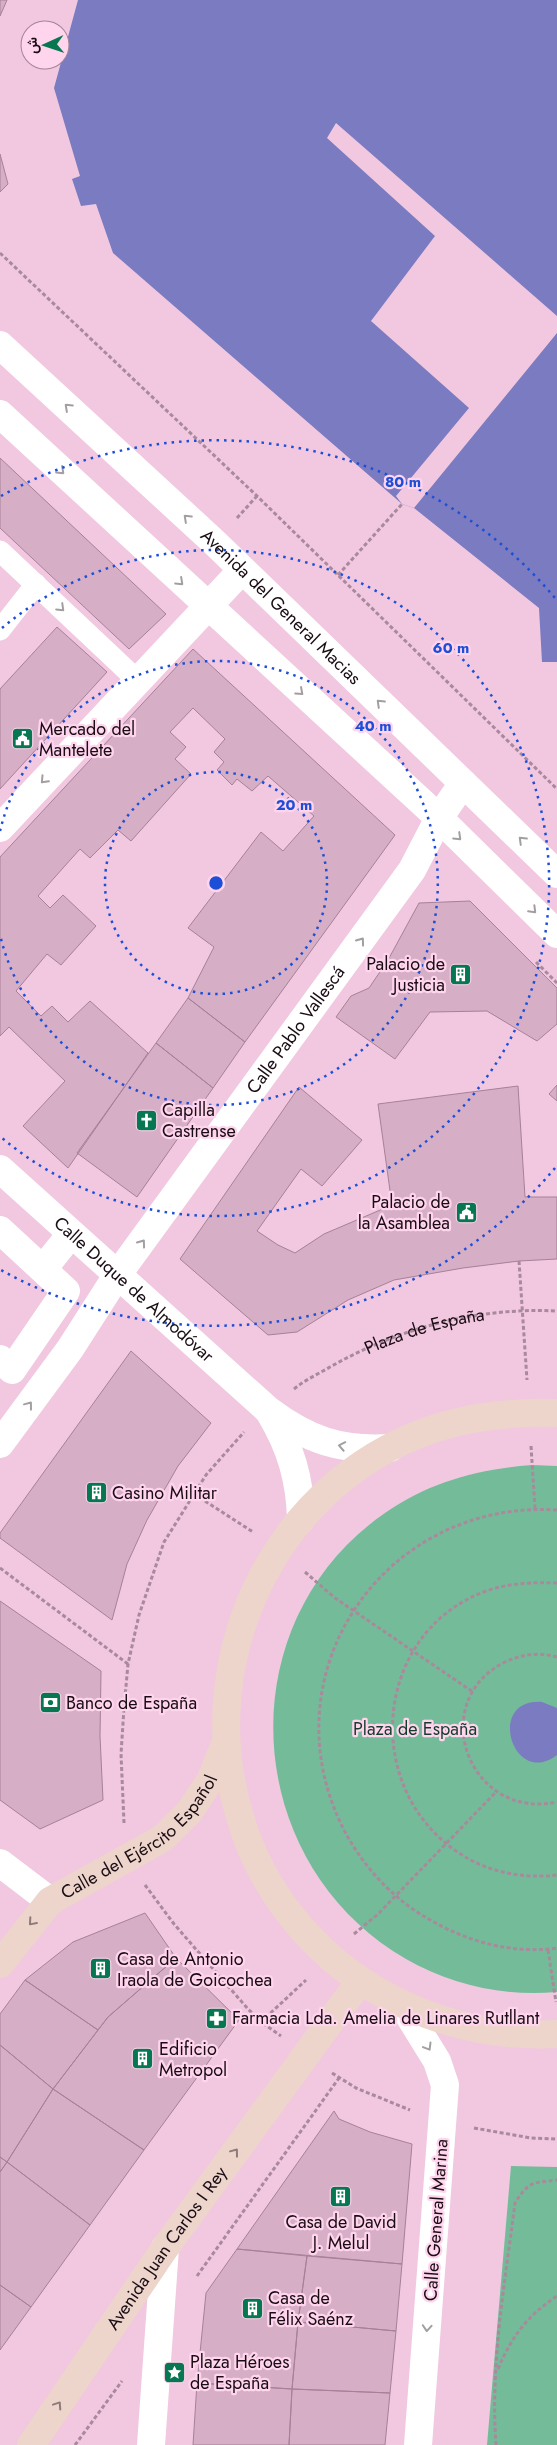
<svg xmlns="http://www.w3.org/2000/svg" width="557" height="2445" font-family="Jost,Vazirmatn,sans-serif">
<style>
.green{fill:#74bc99}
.water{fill:#7a7bc0}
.pier{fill:#f1c8e0}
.building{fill:#d6aec6;stroke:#a78198}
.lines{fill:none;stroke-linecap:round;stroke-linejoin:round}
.path{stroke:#a9899c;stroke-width:3;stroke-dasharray:4 2.5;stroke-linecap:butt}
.service{stroke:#fff;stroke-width:21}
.pedestrian{stroke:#fff;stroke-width:28}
.minor{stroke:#fff;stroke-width:28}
.secondary{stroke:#edd5cb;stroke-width:28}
.oneway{stroke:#a39ea1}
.oneway2{stroke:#8e7b79}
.ring{fill:none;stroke:#1d4ed8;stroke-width:2.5;stroke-dasharray:2.5 5}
.labels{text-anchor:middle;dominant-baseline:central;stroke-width:4.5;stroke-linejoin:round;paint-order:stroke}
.street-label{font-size:18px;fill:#190c14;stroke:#ffd5ed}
.poi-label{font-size:18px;fill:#190c14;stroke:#ffd5ed;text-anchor:start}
.park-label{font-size:18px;fill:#143b2a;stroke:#ffd5ed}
.centre{fill:#1d4ed8;stroke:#ffd5ed;stroke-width:2.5}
.ring-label{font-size:15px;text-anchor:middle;font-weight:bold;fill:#1d4ed8;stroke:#ffd5ed;stroke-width:4.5;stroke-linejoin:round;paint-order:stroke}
</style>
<rect width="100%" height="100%" fill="#f1c8e0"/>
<path class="green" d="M532,1465L557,1466V1992C505,1997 451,1985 406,1959C240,1863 226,1623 385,1513C429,1482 479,1469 532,1465Z
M511,2166L557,2167V2445H487Z"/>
<path class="water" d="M78,0H557V662H542L539,608L414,508L402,504L113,253L96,204L81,206L72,179L80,176L54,88Z
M542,1702L557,1708V1755C513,1789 485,1698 542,1702Z"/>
<path class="pier" d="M336,123L557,316V333L414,508L402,504L396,496L469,408L371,321L435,236L327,138Z"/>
<path class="building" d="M0,0H7L0,16Z
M0,154L8,184L0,192Z
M0,458L166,614L129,649L0,528Z
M57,627L107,672L0,789V689Z
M193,649L395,835L245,1042L188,998L214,947L188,928L261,832L283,851L314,816L268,776L252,791L237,779L232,785L217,770L224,762L214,752L225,739L193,708L170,732L186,747L175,759L191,774L131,841L118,830L90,858L80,849L38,896L50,908L63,895L96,926L61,965L47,954L16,991L41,1016L52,1006L68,1022L90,1001L148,1053L68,1168L23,1126L65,1081L9,1027L0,1036V857Z
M470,901L557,988V1024L537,1041L487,1011L430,1012L395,1059L336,1017L351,996L369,988L388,960L419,903Z
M188,998L245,1042L213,1088L156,1043Z
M156,1043L213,1088L137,1197L77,1153Z
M557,1085V1101L549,1094Z
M518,1086L525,1197H557V1259L519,1261L463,1268L394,1280L348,1300L297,1332L268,1335L180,1259L299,1087L362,1140L322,1186L301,1169L257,1231L278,1245L295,1253L324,1234L392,1205L378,1104Z
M131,1351L211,1423L178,1466L147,1520L127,1564L112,1620L0,1538V1533Z
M0,1601L101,1671L100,1736L103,1800L40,1829L0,1800Z
M145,1913L176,1958L108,2017L98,2030L25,1980L73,1942Z
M176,1958L239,2020L144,2150L53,2089L108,2017Z
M25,1980L98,2030L53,2089L0,2045V2014Z
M0,2045L53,2089L7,2162L0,2157Z
M53,2089L144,2150L90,2225L7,2162Z
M334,2111L339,2119L370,2132L412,2144L402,2264L237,2249Z
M0,2157L7,2162L0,2172Z
M7,2162L90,2225L31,2307L0,2285V2172Z
M237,2249L307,2256L298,2322L292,2389L197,2383L206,2293Z
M307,2256L402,2264L396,2331L298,2322Z
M0,2285L31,2307L0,2350Z
M298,2322L396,2331L390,2393L292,2389Z
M197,2383L292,2389L289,2445H193Z
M292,2389L390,2393L385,2445H289Z"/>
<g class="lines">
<g class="path">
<path d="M0,253L257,496L557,789"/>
<path d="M237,518L257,496"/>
<path d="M338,575L402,504"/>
<path d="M536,962L557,983"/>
<path d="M519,1261L527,1380"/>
<path id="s1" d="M294,1389C305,1380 318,1374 330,1367C399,1328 478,1307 557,1311"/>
<path d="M531,1446L535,1509"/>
<path d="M194,1494L253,1532"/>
<path d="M557,1510C387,1499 266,1670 342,1826C362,1866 394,1901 434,1922C471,1943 515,1954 557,1948"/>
<path d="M0,1568L128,1664"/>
<path d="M305,1572L335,1598L473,1692"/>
<path d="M557,1583C533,1582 509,1583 486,1591C374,1632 361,1785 456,1851C486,1872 521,1879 557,1875"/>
<path d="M557,1657C539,1652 522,1654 505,1662C425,1702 469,1821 557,1802"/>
<path d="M124,1823L121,1754L124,1708L128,1664L139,1615L164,1542L206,1475L244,1432"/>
<path d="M145,1885L174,1924L248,2009L261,2022L281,2036"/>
<path d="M354,1934L378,1914L496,1792"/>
<path d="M548,1950L556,2002"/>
<path d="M261,2022L306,1980"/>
<path d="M332,2073L356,2088L410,2110"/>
<path d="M474,2128L531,2138L557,2139"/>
<path d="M197,2276L339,2078"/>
<path d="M498,2369C512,2336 527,2316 557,2296"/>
<path d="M75,2445L122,2381"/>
<path d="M496,2445C490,2365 505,2282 515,2203C529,2181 532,2183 557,2180"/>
</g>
<path class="service" d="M0,551L137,680
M0,630L36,584"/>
<path class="pedestrian" d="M0,1230L66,1291L12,1370L0,1359
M43,1269L71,1234
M151,2445L165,2248"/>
<g class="minor">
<path id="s2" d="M0,345L215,543L557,874"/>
<path d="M0,414L439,818L557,934"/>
<path d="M0,828L242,570"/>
<path id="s3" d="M0,1169L268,1410C308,1440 340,1451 390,1448"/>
<path d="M270,1413C291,1448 300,1480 301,1519"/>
<path id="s4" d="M0,1444L70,1349L118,1274L412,870L439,818L463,783"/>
<path d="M0,1863L50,1901"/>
<path d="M403,2006L437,2061L445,2085L418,2445"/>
</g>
<g class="secondary">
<path d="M557,1413C519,1412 482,1415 446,1425C279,1473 190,1655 240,1817C261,1889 311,1952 376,1990C432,2023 492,2037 557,2034"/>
<path id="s5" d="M0,1964L50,1901L163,1838L190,1811L211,1779L225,1744"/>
<path id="s6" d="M31,2445L165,2248L360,1981"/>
</g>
</g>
<defs><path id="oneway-chevron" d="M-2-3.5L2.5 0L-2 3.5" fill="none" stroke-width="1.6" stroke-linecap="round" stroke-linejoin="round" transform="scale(1.25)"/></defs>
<g class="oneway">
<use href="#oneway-chevron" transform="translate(68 407) rotate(-137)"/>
<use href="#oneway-chevron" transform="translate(61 471) rotate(43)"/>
<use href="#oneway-chevron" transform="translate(187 518) rotate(-137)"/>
<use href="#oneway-chevron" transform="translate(180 582) rotate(43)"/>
<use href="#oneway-chevron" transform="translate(61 608) rotate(44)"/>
<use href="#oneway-chevron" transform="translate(300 692) rotate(42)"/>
<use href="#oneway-chevron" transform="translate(380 703) rotate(-136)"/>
<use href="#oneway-chevron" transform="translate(44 780) rotate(133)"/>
<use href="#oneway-chevron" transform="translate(458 837) rotate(44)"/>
<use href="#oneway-chevron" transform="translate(522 840) rotate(-136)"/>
<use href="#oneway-chevron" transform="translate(533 910) rotate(45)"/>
<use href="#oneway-chevron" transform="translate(361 941) rotate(-54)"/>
<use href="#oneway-chevron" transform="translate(142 1243) rotate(-54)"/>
<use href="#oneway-chevron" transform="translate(29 1405) rotate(-53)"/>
<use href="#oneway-chevron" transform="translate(342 1446) rotate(-169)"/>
<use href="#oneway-chevron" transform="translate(428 2047) rotate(59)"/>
<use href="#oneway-chevron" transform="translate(427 2328) rotate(94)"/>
</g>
<g class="oneway2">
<use href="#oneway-chevron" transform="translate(32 1922) rotate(131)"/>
<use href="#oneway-chevron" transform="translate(235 2152) rotate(-53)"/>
<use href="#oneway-chevron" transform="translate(58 2405) rotate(-56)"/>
</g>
<g class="ring">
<circle cx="216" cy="883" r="111"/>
<path d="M0 831A222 222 0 1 1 0 935"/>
<path d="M2 628A333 333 0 1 1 2 1138"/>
<path d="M555 1168A443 443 0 0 1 1 1270M1 496A443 443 0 0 1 555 598"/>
</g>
<defs>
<symbol id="civic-square" viewBox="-11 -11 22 22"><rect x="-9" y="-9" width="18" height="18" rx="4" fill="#067751" stroke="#ffd5ed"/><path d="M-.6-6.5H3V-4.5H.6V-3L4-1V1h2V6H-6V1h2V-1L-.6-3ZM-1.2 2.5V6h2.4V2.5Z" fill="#fff"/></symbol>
<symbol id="building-square" viewBox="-11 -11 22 22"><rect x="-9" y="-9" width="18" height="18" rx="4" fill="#067751" stroke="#ffd5ed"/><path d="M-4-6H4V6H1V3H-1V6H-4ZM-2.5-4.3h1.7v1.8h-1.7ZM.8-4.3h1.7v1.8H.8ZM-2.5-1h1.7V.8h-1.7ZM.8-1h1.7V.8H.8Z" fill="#fff"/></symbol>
<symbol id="church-square" viewBox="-11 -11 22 22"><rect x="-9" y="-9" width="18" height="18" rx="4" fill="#067751" stroke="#ffd5ed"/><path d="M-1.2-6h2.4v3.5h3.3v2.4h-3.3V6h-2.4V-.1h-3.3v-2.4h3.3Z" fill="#fff"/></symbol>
<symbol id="bank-square" viewBox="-11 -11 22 22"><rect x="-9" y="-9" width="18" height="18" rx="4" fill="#067751" stroke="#ffd5ed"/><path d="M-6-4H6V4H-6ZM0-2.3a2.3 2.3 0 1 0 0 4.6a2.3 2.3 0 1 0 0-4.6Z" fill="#fff"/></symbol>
<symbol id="pharmacy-square" viewBox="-11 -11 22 22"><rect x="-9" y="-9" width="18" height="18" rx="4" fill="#067751" stroke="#ffd5ed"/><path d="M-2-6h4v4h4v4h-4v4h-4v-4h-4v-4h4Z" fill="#fff"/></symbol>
<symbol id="sight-square" viewBox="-11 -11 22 22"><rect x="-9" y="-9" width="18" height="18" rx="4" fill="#067751" stroke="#ffd5ed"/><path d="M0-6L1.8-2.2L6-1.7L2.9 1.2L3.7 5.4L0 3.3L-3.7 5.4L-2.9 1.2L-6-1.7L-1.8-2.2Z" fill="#fff"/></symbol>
</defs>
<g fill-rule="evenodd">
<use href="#civic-square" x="10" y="726" width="25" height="25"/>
<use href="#building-square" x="448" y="962" width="25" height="25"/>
<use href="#church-square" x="134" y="1108" width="25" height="25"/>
<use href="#civic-square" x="454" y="1200" width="25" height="25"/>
<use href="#building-square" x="84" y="1480" width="25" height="25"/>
<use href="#bank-square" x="38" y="1690" width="25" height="25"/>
<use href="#building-square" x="88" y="1956" width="25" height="25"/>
<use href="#pharmacy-square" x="204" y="2006" width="25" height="25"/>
<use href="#building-square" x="130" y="2046" width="25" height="25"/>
<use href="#building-square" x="328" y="2184" width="25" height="25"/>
<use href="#building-square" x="240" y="2296" width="25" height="25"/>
<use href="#sight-square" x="162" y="2360" width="25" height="25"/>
</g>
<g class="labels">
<g class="street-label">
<text stroke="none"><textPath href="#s2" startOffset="384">Avenida del General Macias</textPath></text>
<text stroke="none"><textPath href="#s4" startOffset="509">Calle Pablo Vallescá</textPath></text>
<text stroke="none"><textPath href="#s3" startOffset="180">Calle Duque de Almodóvar</textPath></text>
<text stroke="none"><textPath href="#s1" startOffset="144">Plaza de España</textPath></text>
<text stroke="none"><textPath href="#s5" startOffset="192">Calle del Ejército Español</textPath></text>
<text transform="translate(436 2220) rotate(-86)">Calle General Marina</text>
<text stroke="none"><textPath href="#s6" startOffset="239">Avenida Juan Carlos I Rey</textPath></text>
</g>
<g class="poi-label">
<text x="39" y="729">Mercado del<tspan x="39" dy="21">Mantelete</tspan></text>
<text x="445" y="964" text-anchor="end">Palacio de<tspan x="445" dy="21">Justicia</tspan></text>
<text x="162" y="1110">Capilla<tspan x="162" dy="21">Castrense</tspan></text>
<text x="450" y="1202" text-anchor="end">Palacio de<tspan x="450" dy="21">la Asamblea</tspan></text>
<text x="112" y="1493">Casino Militar</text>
<text x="66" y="1703">Banco de España</text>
<text x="117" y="1959">Casa de Antonio<tspan x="117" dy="21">Iraola de Goicochea</tspan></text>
<text x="232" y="2018">Farmacia Lda. Amelia de Linares Rutllant</text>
<text x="159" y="2049">Edificio<tspan x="159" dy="21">Metropol</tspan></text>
<text x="341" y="2222" text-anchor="middle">Casa de David<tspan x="341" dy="21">J. Melul</tspan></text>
<text x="268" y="2298">Casa de<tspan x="268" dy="21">Félix Saénz</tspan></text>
<text x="190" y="2362">Plaza Héroes<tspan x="190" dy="21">de España</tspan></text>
</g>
<g class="park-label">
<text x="415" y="1729">Plaza de España</text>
</g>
</g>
<circle cx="216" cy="883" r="8" class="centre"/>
<g class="ring-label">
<text x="403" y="487">80 m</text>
<text x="451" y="653">60 m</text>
<text x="373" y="731">40 m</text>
<text x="294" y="810">20 m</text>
</g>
<g transform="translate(45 45) rotate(267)"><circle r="24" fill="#ffd5ed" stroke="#a38596"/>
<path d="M0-4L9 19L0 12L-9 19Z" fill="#067751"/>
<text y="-8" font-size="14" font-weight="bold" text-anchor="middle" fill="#190c14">ش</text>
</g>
</svg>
